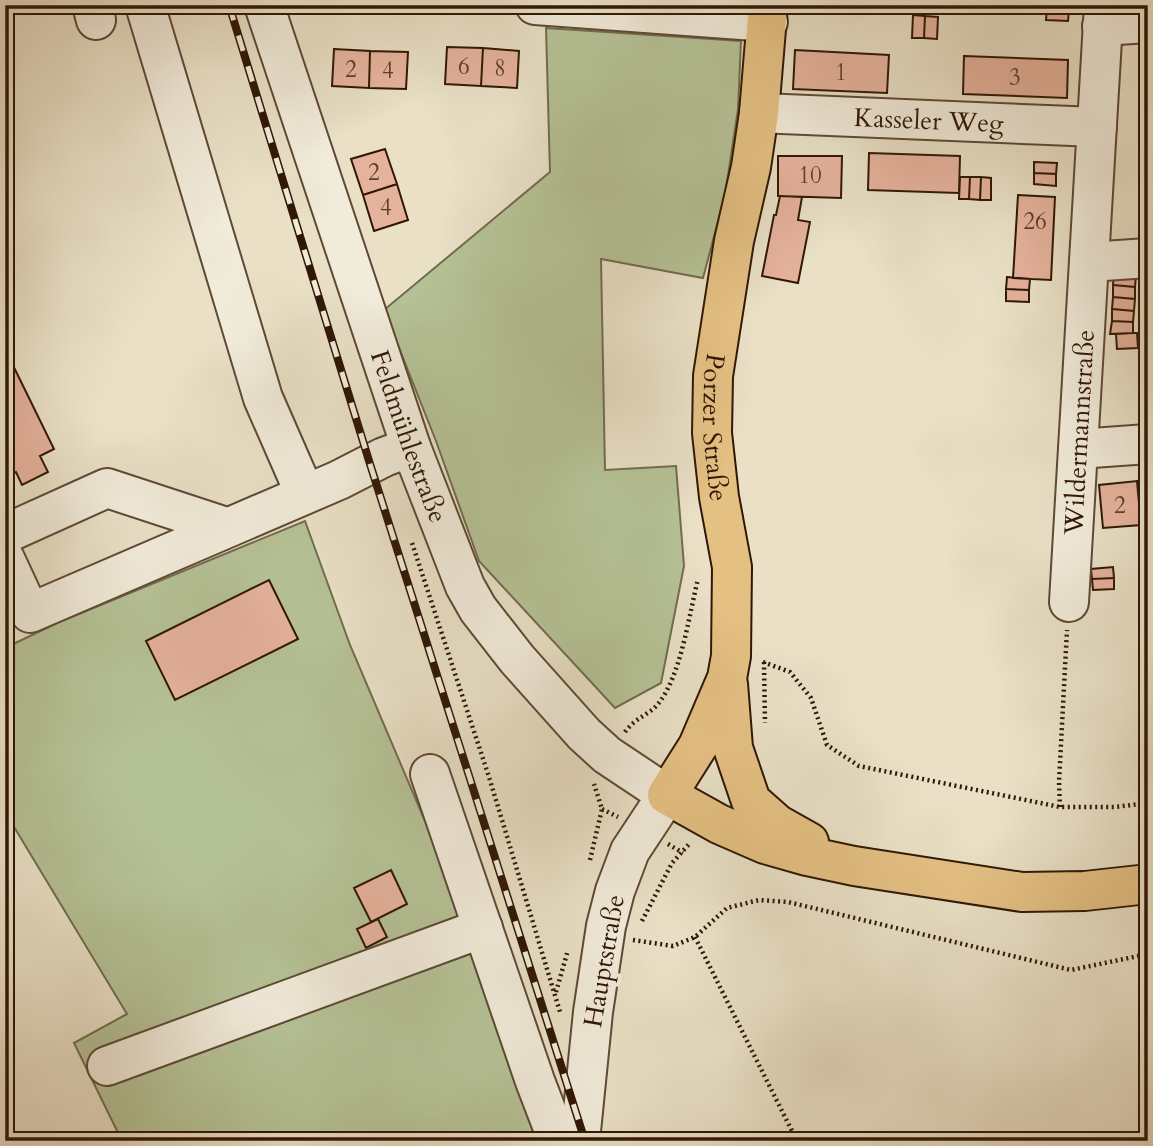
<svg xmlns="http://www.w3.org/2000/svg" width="1153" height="1146" font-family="Cardo,serif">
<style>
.green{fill:#b5c296;stroke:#726c4e;stroke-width:2}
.building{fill:#e5b29c;stroke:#301705;stroke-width:2}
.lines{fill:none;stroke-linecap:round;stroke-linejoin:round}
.minor-casing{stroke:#5e4935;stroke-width:42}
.major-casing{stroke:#301705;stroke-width:42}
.path{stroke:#301705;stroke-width:4.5;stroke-dasharray:2 3.5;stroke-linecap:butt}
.minor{stroke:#f1ebda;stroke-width:38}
.major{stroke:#e4c083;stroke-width:38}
.rail-casing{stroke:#301705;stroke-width:8}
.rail{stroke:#f1ebda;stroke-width:5;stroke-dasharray:16;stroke-linecap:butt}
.labels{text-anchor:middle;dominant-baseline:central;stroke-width:7;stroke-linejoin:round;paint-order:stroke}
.number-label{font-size:23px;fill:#5d3e2b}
.street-label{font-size:26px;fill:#301705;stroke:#f1ebda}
</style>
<rect width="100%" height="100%" fill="#e9e0c6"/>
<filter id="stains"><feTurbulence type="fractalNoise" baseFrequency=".00286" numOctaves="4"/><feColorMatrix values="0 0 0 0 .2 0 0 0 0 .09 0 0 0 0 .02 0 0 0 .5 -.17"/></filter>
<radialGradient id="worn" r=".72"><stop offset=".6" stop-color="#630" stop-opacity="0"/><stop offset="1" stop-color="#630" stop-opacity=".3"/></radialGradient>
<path class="green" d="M546,28L741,41L738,109L725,195L703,278L601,259L605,470L676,466L684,566L661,683L615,708L479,561L436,441L384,310L550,172Z
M305,521L350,645L468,922L545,1141H122L74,1043L127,1014L5,812V648L57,623Z"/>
<path class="building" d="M1022,5H1064V10L1022,8Z
M1047,9L1069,10L1068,21L1046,20Z
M913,15L925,16L924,38H912Z
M925,16L938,17L937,39L924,38Z
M447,47L483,48L481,86L445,84Z
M483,48L519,51L517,88L481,86Z
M334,49L370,51L369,88L332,86Z
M795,50L889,55L887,93L793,89Z
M370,51L408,52L406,89L369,88Z
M964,56L1068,60L1067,98L963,94Z
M385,149L397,184L363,195L351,159Z
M869,153L960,156L959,193L868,190Z
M778,156H842L841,198L778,196Z
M1034,162L1057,163L1056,174L1034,173Z
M1034,173L1056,174V186L1034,184Z
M960,177H970L969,199H959Z
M970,177H981L980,200L969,199Z
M981,177L991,178V200H980Z
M397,184L408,220L374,231L363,195Z
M1018,195L1055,197L1051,280L1013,278Z
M780,196L802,197L798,220L810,222L798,283L762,276L774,215H776Z
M1114,274L1136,275L1135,287L1113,285Z
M1007,277L1030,279L1029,290L1006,289Z
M1113,285L1135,287V299L1113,297Z
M1006,289L1029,290V302L1006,301Z
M1113,297L1135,299L1134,311L1112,309Z
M1112,309L1134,311L1133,322L1112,321Z
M1112,321L1133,322V333L1110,334Z
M1133,333H1137L1138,348L1117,349L1116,334Z
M5,349L54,449L40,456L48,472L22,485L16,472L5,477Z
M1137,481L1141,525L1103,528L1099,485Z
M1137,481H1148V524L1141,525Z
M1113,567L1114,578L1092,579L1091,569Z
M1114,578V589L1093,590L1092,579Z
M269,580L298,639L175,700L146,641Z
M391,870L407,904L371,922L354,888Z
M378,919L387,937L366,948L357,929Z"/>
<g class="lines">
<defs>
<g id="minor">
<path d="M92,5L96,20"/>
<path d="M145,5L263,398L305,494"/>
<path id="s1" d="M264,5L411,447L465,586L478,609L517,659L584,734L607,755L667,795L630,851L615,891L606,926L593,1012L580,1141"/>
<path d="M535,5L768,22"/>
<path d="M1102,26L1148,23"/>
<path id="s2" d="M759,113L1097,127"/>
<path d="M1089,262L1148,258"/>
<path d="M1078,449L1148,444"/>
<path d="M5,534L107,488L226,527"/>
<path d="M5,559L30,613L339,480L384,457L411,447"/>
<path id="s3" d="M1069,602L1104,5"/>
<path d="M430,774L535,1081L558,1141"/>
<path d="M107,1066L483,928"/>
</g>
<g id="major">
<path id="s4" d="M768,5L759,113L751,167L734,241L713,376L712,433L719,497L732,567L731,656L727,678L698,746L667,795L719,824L765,844L807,856L854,866L1022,892L1085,891L1148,884"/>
<path d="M728,684L733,748L751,801L777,824L809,842"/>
</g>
</defs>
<use href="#minor" class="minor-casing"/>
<use href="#major" class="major-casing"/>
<path class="path" d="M412,543L489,777L560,1012
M763,662L790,672L811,698L827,745L859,766L1060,807H1115L1148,803
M764,662L765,723
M625,732C636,717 649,715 658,704C681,676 689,615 698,579
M1060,807L1059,782L1067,630
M602,809L618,817
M668,844L683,853
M590,860L602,809L594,784
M642,921L672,863L690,843
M695,937L797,1141
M633,940L673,946L695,937L727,908L759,900L788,902L1071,970L1148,954
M556,992L568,950"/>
<use href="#minor" class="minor"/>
<use href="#major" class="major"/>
<defs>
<path id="rail" d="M229,5L370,464L585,1141"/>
</defs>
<use href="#rail" class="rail-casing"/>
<use href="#rail" class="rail"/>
</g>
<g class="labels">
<g class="number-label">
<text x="464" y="66">6</text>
<text x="500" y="68">8</text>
<text x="351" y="69">2</text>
<text x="388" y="70">4</text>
<text x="841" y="72">1</text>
<text x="1015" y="77">3</text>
<text x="374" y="172">2</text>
<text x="810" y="175">10</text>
<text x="386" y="207">4</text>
<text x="1035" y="221">26</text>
<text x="1120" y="505">2</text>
</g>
<g class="street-label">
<text stroke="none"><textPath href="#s2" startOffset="170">Kasseler Weg</textPath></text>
<text stroke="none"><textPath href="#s4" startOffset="427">Porzer Straße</textPath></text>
<text stroke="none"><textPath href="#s3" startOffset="170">Wildermannstraße</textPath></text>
<text stroke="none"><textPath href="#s1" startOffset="455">Feldmühlestraße</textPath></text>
<text transform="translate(604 961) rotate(-80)">Hauptstraße</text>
</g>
</g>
<rect width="1153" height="1146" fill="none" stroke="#e9e0c6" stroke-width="28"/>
<rect x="7" y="7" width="1139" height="1132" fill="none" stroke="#301705" stroke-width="3.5"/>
<rect x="14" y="14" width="1125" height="1118" fill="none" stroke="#301705" stroke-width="2"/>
<rect width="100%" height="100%" filter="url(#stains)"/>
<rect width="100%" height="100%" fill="url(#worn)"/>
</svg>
